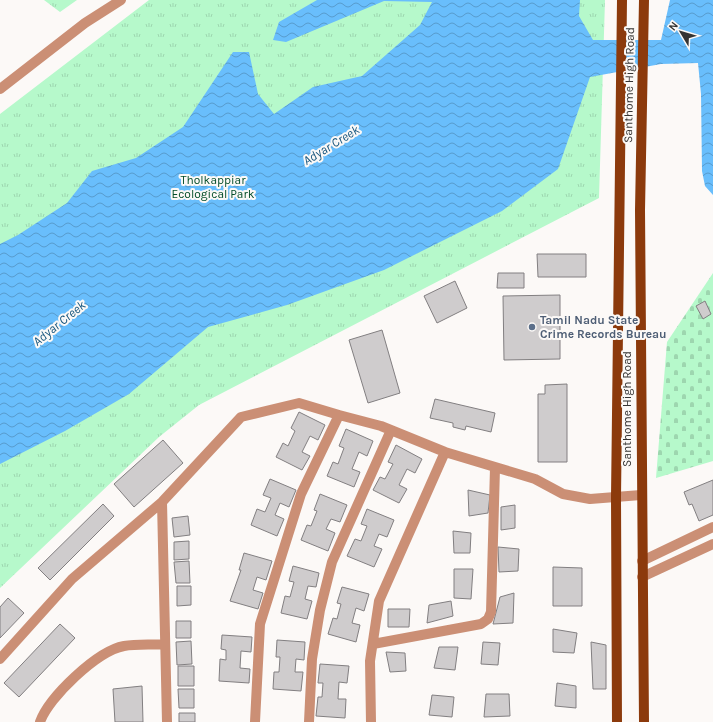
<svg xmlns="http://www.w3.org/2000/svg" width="713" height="722" font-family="Karla,sans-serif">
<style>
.grass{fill:url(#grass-tufts)}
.cemetery{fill:url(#cemetery-stones)}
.water{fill:url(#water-waves)}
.building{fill:#cfcccd;stroke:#827f81}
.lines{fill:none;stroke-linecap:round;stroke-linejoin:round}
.minor{stroke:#cb8f75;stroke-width:10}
.major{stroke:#8c3a0c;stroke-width:10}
.service-dot{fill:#5c6f8a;stroke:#fcf9f7;stroke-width:1.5}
.labels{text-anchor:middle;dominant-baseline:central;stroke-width:4;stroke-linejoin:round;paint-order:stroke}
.street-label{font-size:12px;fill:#353433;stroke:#fcf9f7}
.park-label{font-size:12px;fill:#034d29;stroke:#fcf9f7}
.service-label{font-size:12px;font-weight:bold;fill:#4e5e75;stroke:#fcf9f7;text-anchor:start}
.water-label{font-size:13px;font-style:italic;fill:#17567e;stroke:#fcf9f7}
</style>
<defs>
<pattern id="grass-tufts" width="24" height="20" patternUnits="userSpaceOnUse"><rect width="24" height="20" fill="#b6f9cb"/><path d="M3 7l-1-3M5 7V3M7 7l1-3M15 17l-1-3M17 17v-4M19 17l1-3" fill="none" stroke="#9dd6af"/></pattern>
<pattern id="cemetery-stones" width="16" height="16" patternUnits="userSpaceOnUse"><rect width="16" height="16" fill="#b6f9cb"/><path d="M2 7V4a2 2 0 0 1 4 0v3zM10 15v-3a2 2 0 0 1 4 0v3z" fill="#9dd6af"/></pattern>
<pattern id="water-waves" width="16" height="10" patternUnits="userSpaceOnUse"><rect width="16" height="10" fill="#69befc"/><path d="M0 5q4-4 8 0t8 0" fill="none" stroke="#579bcd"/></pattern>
</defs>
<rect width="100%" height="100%" fill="#fcf9f7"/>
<path class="grass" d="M44,0H77L60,12Z
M149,0H605L599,198L199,405L159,437L0,588V114Z"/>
<path class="cemetery" d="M713,273V461L656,478L667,342Z"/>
<path class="water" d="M317,0H580L579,16L593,40H661L670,0H713V195L705,186L702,171L701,94L698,63L661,64L590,77L558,169L502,211L384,270L287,305L208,327L129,394L65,431L0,464V244L18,235L67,203L92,171L136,158L183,127L233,52H249L258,94L274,114L313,87L362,76L420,25L432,2L384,1L286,42L273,40L279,22Z"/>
<path class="building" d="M537,254H586V277H538Z
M498,273H524V288H497Z
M455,281L467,308L437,323L424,296Z
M560,295V359L504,360L503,296Z
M705,301L711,314L703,319L696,306Z
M382,330L400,393L368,403L349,340Z
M567,384V462H538V394H545V385Z
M435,399L495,413L491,432L466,426L465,430L453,427V423L430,418Z
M299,412L325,425L318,440L310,436L302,452L310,456L302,470L276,457L283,443L288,446L295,431L291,428Z
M346,429L373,441L367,456L359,452L352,469L360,472L354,487L327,476L333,462L338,464L344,448L339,446Z
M163,440L183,463L134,507L114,484Z
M396,445L422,459L415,473L407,469L399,485L407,489L399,503L373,490L380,477L385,479L393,464L388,462Z
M270,479L296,490L289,507L280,503L275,515L284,519L277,536L251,525L257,509L265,512L271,498L263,495Z
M713,480V515L699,521L692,504L689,505L684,492Z
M468,490L490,495L488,513L469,516Z
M320,494L347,505L340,522L331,519L326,529L335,533L328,551L301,540L307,525L311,526L317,511L314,510Z
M103,504L114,516L50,580L38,568Z
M515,505V528L501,530V507Z
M367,509L394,520L387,537L379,534L374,546L382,549L374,567L347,556L355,539L361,541L367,526L361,524Z
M188,516L190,535L174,537L172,518Z
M453,531L471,533L470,553H454Z
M189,541V559L174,560V542Z
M498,547L519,549L518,571L499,572Z
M244,553L272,561L266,580L257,577L253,590L263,593L258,609L230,601L241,570H239Z
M189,561L190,583H176L174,562Z
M293,566L319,573L316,587L308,586L305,599L312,601L307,619L281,613L285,596L290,597L294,582L289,581Z
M553,567L582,568V606H553Z
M454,569H473L471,599L454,598Z
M177,586H191V605L177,606Z
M342,587L369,594L364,611L356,608L352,623L360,625L356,642L328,634L333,618L337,619L341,604L337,603Z
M514,593L513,623L493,624L500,597Z
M8,598L24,613L0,638V607Z
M451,601L453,616L427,623L429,605Z
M388,609H410L409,627H388Z
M176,621H191V638H176Z
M60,624L75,638L19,697L4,683Z
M553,629L577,633L574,653L553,652Z
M222,635L252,637L251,652L241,651L240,668L250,669L249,683L219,681L220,659L226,660V650L221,649Z
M277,640L305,642L304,660L296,659L295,672H303L301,691L273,689L274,672H279L280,657H276Z
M191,641L192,664L177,665L176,642Z
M483,642L500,643L498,665L481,664Z
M591,642L606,645V689H593Z
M439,647H458L455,670L434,668Z
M386,652L405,653L406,671L390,672Z
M320,664L349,666L347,683L339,682L338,699H346L345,718L316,716L318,697H322L323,683H318Z
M178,666H194V686H178Z
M557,683L576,686V708L555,706Z
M142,686L143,722H115L113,689Z
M178,689H194V708H179Z
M486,694H509L510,716L484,717Z
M432,695L454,697L452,717L429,715Z
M179,713H195V722H179Z"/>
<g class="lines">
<path class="minor" d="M0,89L85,23L121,0
M162,502L167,722
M642,561L713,527
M642,577L713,544
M373,644L481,624L488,619L491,612L495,468
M0,659L72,579L162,502L241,417L299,403L339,415
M40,722C49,697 97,651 124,646C137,644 151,645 164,644
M255,722L260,624L301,494L339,415L381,426L445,452L535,479L563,494L590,499L641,495
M309,722L312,659L320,610L332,562L391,430
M371,722L370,661L379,601L445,452"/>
<path class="major" d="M644,0L640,210L644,722
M617,722L616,497L622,0"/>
</g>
<circle class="service-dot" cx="532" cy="327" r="4"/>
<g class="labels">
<g class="street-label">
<text transform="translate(629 85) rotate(-89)">Santhome High Road</text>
<text transform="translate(627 409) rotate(-90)">Santhome High Road</text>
</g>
<g class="park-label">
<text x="213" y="180">Tholkappiar<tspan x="213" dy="14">Ecological Park</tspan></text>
</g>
<g class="service-label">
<text x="540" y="320">Tamil Nadu State<tspan x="540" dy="14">Crime Records Bureau</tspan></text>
</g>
<g class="water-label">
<text transform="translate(331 145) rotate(-32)">Adyar Creek</text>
<text transform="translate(59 323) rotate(-39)">Adyar Creek</text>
</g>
</g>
<g transform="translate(681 32) rotate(308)" stroke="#fcf9f7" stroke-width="3" paint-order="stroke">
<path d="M0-3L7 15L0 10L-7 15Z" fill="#353433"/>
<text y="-6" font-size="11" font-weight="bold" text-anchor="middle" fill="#353433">N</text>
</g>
</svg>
